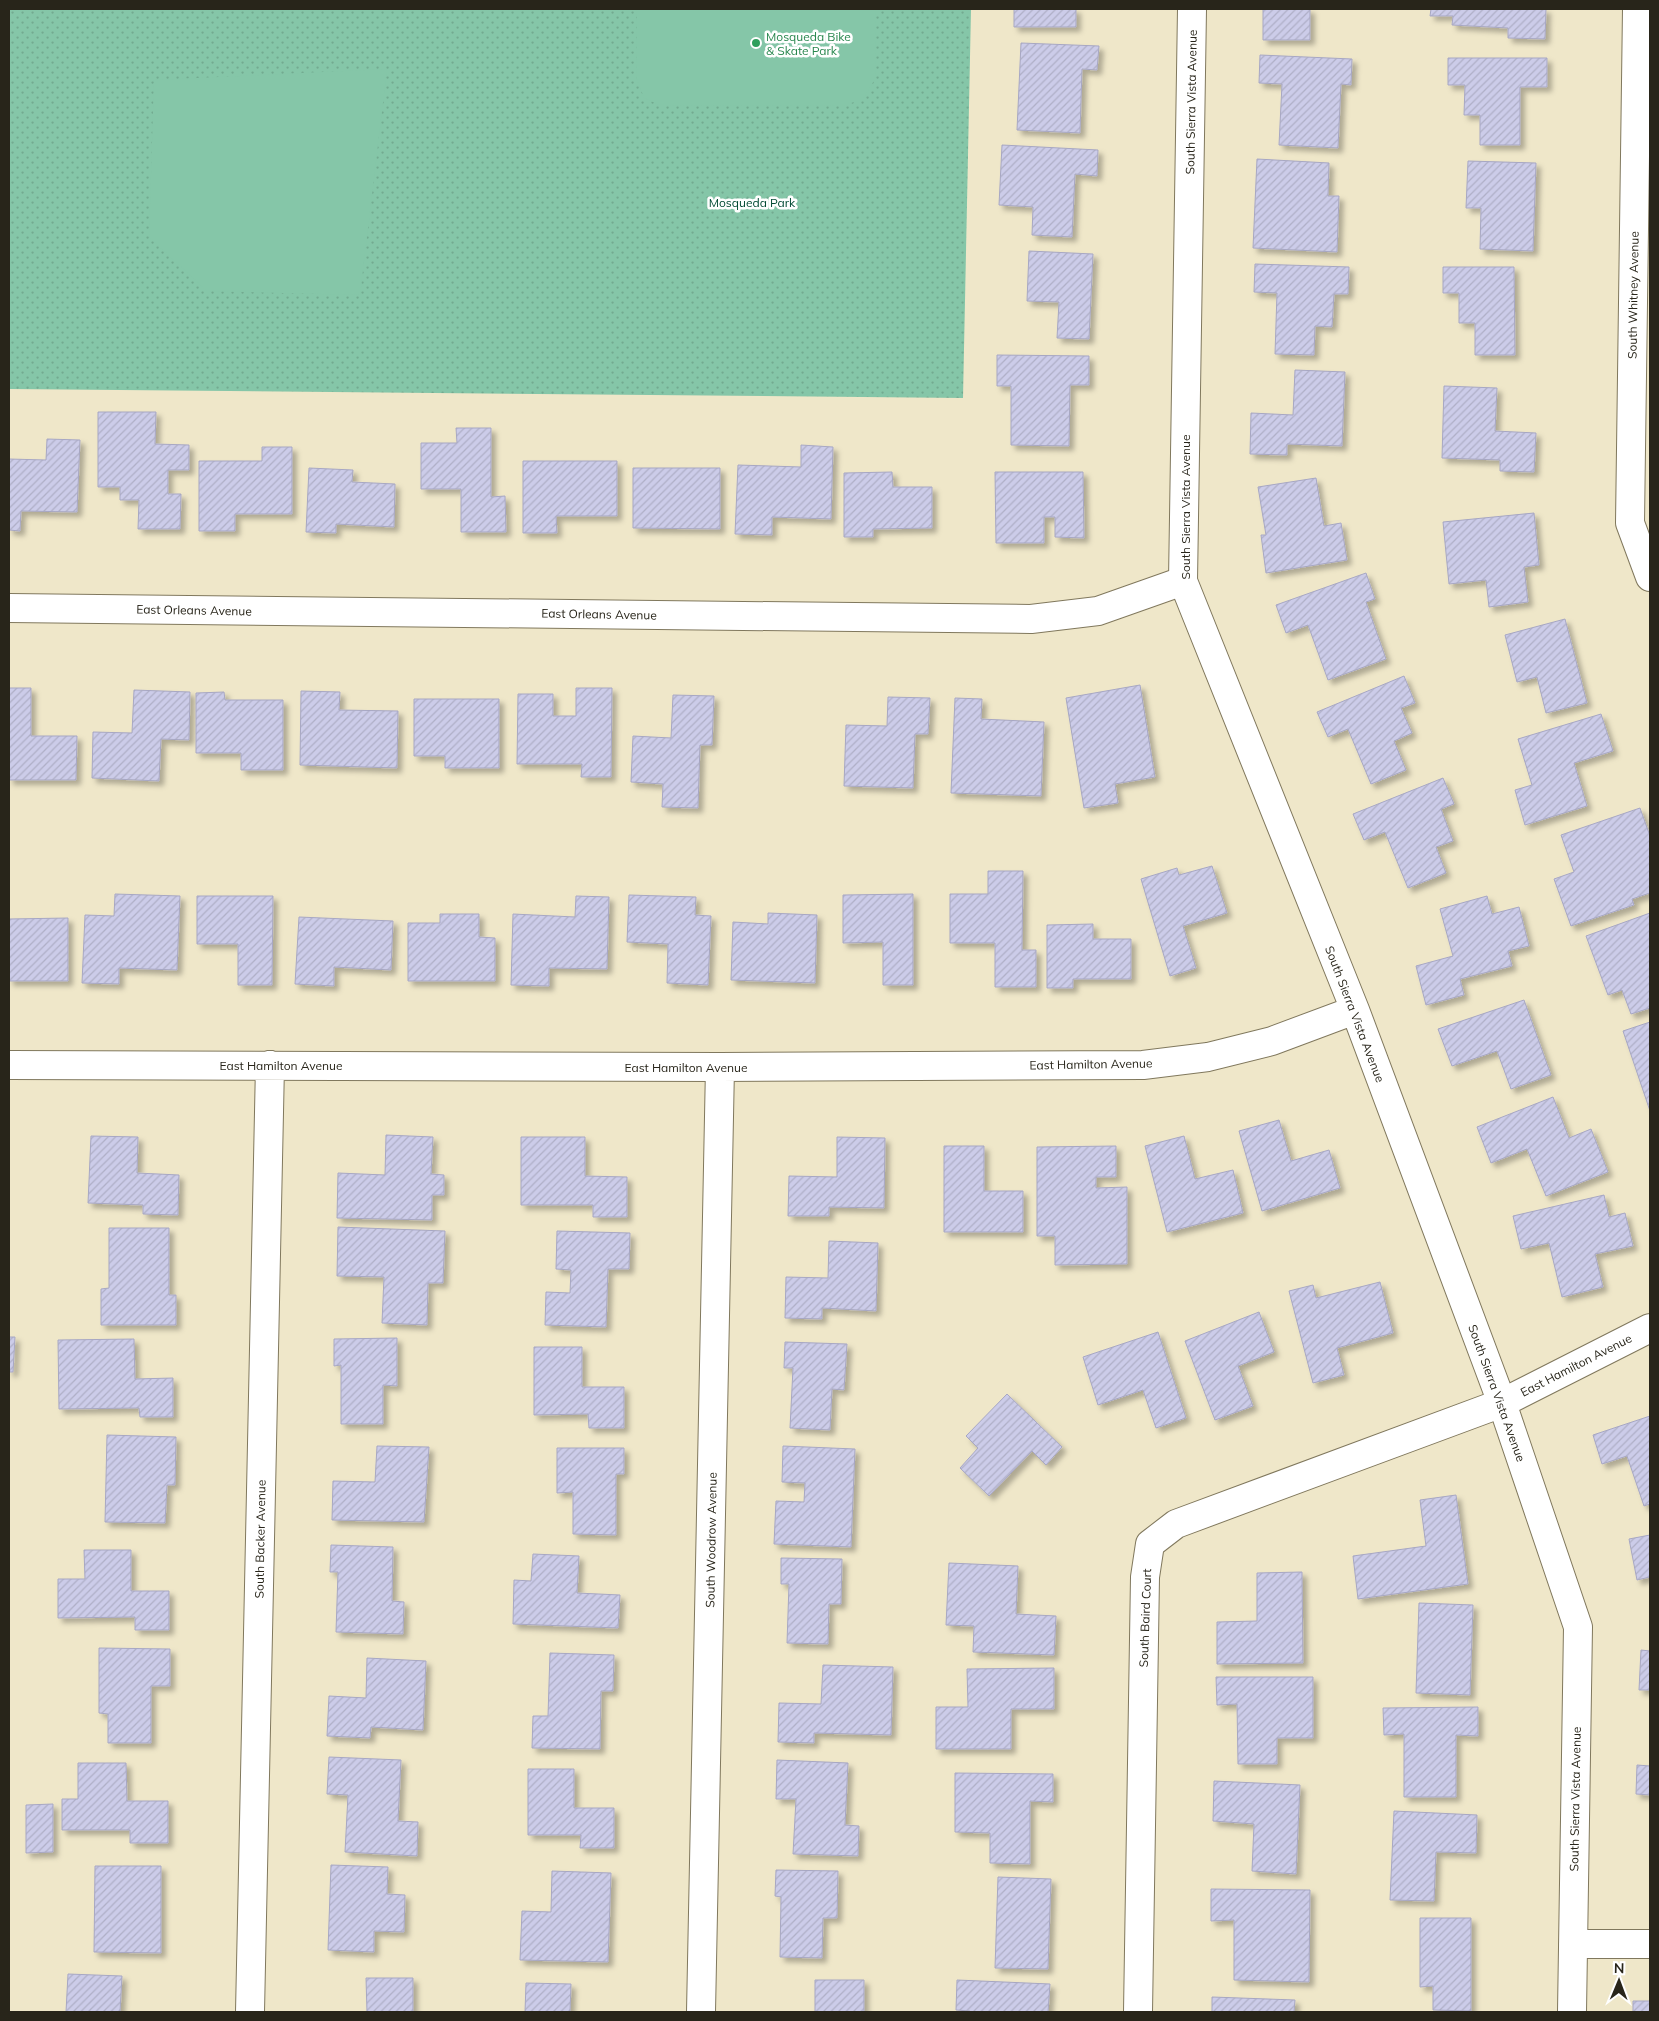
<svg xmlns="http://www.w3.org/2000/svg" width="1659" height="2021" font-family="Mulish,sans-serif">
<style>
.park{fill:url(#park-dots)}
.pitch{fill:#85c6a8}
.building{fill:url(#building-hatch);stroke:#a7a7c3;filter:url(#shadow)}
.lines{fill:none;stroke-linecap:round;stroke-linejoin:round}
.street-casing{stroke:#80785d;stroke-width:30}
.street{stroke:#fff;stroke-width:28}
.leisure-dot{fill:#2e9e5b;stroke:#fff;stroke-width:2}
.labels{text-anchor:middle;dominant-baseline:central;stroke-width:5;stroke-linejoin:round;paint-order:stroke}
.leisure-label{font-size:12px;fill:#27864d;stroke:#fff;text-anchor:start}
.street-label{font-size:12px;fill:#28251a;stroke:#fff}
.park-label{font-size:12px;fill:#004932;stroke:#fff}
</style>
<defs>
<pattern id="park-dots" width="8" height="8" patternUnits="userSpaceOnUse" patternTransform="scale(1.25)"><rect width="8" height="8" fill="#85c6a8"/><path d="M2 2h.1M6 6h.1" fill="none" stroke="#73aa90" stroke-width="1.8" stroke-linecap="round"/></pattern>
<pattern id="building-hatch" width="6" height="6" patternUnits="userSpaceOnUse" patternTransform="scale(1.25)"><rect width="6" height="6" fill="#cccce9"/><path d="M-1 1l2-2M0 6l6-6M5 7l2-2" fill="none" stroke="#afafc7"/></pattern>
<filter id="shadow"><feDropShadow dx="4.5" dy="4.5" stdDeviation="2.5" flood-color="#0004"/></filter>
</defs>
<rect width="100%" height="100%" fill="#efe7c9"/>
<path class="park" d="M9,9H971L963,398L9,389Z"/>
<path class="pitch" d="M637,9H876L875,79L863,99L842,106L660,105L644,98L636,77Z
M387,69L360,295L207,291L149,237L154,80Z"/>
<path class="building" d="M1014,9H1076V27H1014Z
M1263,9H1310V40H1263Z
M1431,9H1546L1545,39L1508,38V28L1452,25L1453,16H1430Z
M1021,43L1099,46L1097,70L1082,69L1080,133L1017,130Z
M1260,55L1352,59L1351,85L1341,84L1338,148L1279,145L1282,84L1259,83Z
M1448,58H1547V87H1520V145H1480V115H1464L1465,85H1448Z
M1002,145L1098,150L1097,176L1075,174L1072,237L1032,235L1033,207L999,205Z
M1257,159L1329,163L1328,196H1339L1337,252L1253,248Z
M1468,161L1536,163L1533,251L1480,249L1481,208H1466Z
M1029,251L1093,254L1089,339L1057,338L1059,302L1027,301Z
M1255,264L1349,267L1348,294H1334L1332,327L1315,326L1314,355L1275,354L1277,293L1254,292Z
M1443,267H1514L1515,355H1475V323H1459V293H1443Z
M997,355L1089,356V385H1070L1069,446L1011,445V386H997Z
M1295,370L1345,372L1342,446L1287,444V455L1250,454L1251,413L1293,415Z
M1444,386L1497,388L1495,431L1536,433L1534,472L1500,471V460L1442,458Z
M98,412H156L155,444L189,445V470H168V494H181L180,529H138L139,500H120V487H98Z
M456,428H491V497L505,496L506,532H461V489H421V443H457Z
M47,439L80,440L77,512L21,511L20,531L9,530V459L46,460Z
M801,445L833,447L831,519L772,517V535L735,534L738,465L801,467Z
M262,447H292V514H235V531H199V461H262Z
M523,461H617V516H556L557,533H523Z
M309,468L353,470L352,482L395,484L394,527L336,524V533L306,532Z
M633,468H720V529L633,528Z
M892,472L893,487H932V528L873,529V537H844V473Z
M995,472H1083L1084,538L1055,537V517H1044V543H996Z
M1316,478L1324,526L1341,523L1347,560L1266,573L1261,535H1266L1258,487Z
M1534,513L1539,565L1524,567L1528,602L1489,607L1486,580L1449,584L1443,522Z
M1366,573L1375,599L1366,602L1386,659L1328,680L1308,625L1286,633L1276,605Z
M1565,619L1587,703L1546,713L1537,677L1517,682L1505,635Z
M1404,676L1415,703L1401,708L1412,733L1394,741L1406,770L1371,784L1348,729L1328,737L1317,712Z
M1140,685L1155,777L1115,784L1118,803L1084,808L1066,698Z
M9,688H31V736H77L76,780H9Z
M576,688H612L611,777H581L582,764H517L518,694H553V716H576Z
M134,690L190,692L189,740L161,739L159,781L92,778L93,732L132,733Z
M301,691L340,692L339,710L398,711L397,768L300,765Z
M224,692L225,700H283V770H241V753H196V693Z
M673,695L714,696L712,745H700L698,808L662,807L663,784L631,782L633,736L671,738Z
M888,697L930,698L928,734H915L913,788L844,786L846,725L887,726Z
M955,698L982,699L981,719L1044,722L1041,796L951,793Z
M414,699H499V768H445V756H414Z
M1601,714L1613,751L1574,763L1587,806L1525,825L1515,790L1532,785L1518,739Z
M1443,778L1454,804L1441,809L1453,841L1436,847L1446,873L1408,888L1385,832L1364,840L1353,814Z
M1640,808L1650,836V893L1632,899L1634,905L1571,926L1554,879L1574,872L1561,835Z
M1212,866L1227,913L1183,926L1196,968L1170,976L1141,879L1177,868L1179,875Z
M988,871H1023L1022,950H1036V987H995V943H950V894H988Z
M115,894L180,896L177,970L119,968V984L82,983L85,915L114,916Z
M913,894V985H883V942L843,943V895Z
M629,895L696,897L695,915L711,916L708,985L667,983L668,944L627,942Z
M197,896H273L272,985H238V944H197Z
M576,896L609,897L607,969L549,968V986L511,985L513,914L575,917Z
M1487,896L1492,914L1519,907L1529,946L1508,951L1512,966L1460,979L1464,995L1426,1005L1416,966L1453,956L1440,909Z
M768,913L817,915L815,983L731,980L733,922L768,924Z
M1650,913V1008L1631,1014L1622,990L1608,995L1586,936Z
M440,914H479V937L495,938V981H408V923H440Z
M299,917L393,921L391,970L334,967V986L295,984Z
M68,918V981H9V919Z
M1093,924V939H1131V979H1073V988H1047V925Z
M1524,1000L1551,1075L1511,1089L1497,1051L1452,1066L1438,1029Z
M1650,1022V1111L1623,1031Z
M1553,1097L1569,1138L1591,1129L1608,1172L1546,1196L1527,1149L1491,1163L1477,1127Z
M1279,1120L1291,1161L1329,1150L1340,1188L1262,1211L1239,1131Z
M386,1135L433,1137L431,1174L444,1175V1195H432V1220L337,1218L338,1173L385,1175Z
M91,1136L138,1137L137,1173L179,1175L178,1215L143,1214V1205L88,1203Z
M1184,1136L1195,1179L1233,1170L1243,1213L1167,1232L1145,1146Z
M521,1137H585V1176L627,1177V1217H593V1205H521Z
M837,1137L885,1138L884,1208L829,1207V1216H788L789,1176L837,1177Z
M944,1146H984V1191H1023V1232H944Z
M1116,1146V1177H1096V1188L1127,1187V1264L1055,1265V1236H1037V1147Z
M1604,1195L1609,1217L1625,1213L1633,1246L1595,1254L1603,1287L1562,1297L1549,1243L1521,1249L1513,1216Z
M338,1227L445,1231L443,1283H428L427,1325L382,1323L384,1277L337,1276Z
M109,1228H169V1295H176V1325H101V1289L109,1288Z
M557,1231L630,1233L629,1269H608L606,1327L545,1325L546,1292L570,1293L571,1270L556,1269Z
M829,1241L878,1243L876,1311L822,1308V1319L785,1318L786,1277L828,1278Z
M1380,1282L1393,1333L1337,1348L1344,1375L1313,1383L1289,1291L1313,1285L1316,1298Z
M1259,1312L1274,1352L1238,1366L1253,1406L1215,1420L1185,1341Z
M1158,1332L1186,1418L1156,1428L1143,1390L1098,1405L1083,1357Z
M9,1337H15L13,1372H9Z
M397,1338V1386L383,1385V1424H341V1365L334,1366V1339Z
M134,1339L135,1379L173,1378V1417H140L139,1408L59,1409L58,1340Z
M785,1342L847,1344L844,1390L832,1389L830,1430L790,1428L793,1368H784Z
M534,1347H582V1387H624V1428H589L588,1414L534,1415Z
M1007,1394L1062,1447L1046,1465L1032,1451L989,1496L960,1468L978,1448L966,1436Z
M1650,1416V1504L1644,1506L1627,1456L1602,1464L1593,1435Z
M107,1435L176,1437L175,1485H167L165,1523L105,1522Z
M377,1446L429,1447L424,1522L332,1520L333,1481L375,1482Z
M783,1446L855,1449L851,1547L774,1544L776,1501L804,1502L805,1483L782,1482Z
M557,1448H624V1474H616V1535L573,1534V1492L557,1493Z
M1456,1495L1468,1584L1358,1599L1353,1556L1426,1546L1420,1500Z
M1650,1535V1577L1637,1580L1629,1539Z
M331,1545L393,1547L392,1601L404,1602L403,1634L336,1632L338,1572H330Z
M84,1550H131V1591H169V1630H135V1617L58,1618V1579H85Z
M533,1554L579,1556L577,1593L620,1595L618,1628L513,1624L514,1580L531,1581Z
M781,1558L842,1559L841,1604H829L828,1644L787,1643L789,1584H781Z
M949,1563L1018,1566L1016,1614L1056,1616L1054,1655L973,1652L974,1626L946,1625Z
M1302,1572L1303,1663L1217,1664V1622L1257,1621V1573Z
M1419,1603L1473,1605L1470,1695L1416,1693Z
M99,1648L170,1649V1686H151V1743H108V1714L99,1713Z
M1641,1650L1650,1651V1690H1639Z
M550,1653L614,1655L613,1691H601L600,1749L532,1748L533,1716H548Z
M367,1658L426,1661L423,1730L371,1727L370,1738L327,1736L329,1696L366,1698Z
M823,1665L893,1667L891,1735L814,1733V1743L778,1742L779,1703L821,1704Z
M1054,1668V1709H1011V1749H936V1707H968L967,1669Z
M1216,1677H1313V1738H1277V1764H1238L1237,1704L1217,1705Z
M1478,1707V1736L1456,1735V1797H1404V1734L1384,1735L1383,1708Z
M329,1757L401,1760L398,1821L418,1822L417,1856L345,1852L348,1795L327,1794Z
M777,1760L848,1763L845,1825L859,1826L858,1856L793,1854L796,1799H776Z
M78,1763H126L127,1801H168V1843H130V1830H62V1799H78Z
M1637,1765L1650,1766V1795L1636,1794Z
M528,1769H574V1808H614V1848H580L581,1835H528Z
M955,1773L1053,1774V1802L1030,1801V1864L990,1863V1833L955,1832Z
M1214,1781L1300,1785L1296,1874L1252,1871L1254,1824L1213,1821Z
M53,1804V1852L26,1853V1805Z
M1394,1811L1477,1815L1476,1853L1436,1852L1434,1901L1390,1900Z
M331,1865L388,1867L387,1894L405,1895L404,1932L374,1931V1952L328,1950Z
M95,1866H161V1953L94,1952Z
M776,1870L838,1871L837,1918H823L822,1958L780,1957L781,1897L775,1896Z
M552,1871L611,1873L608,1962L520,1960L522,1911L551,1912Z
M998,1877L1051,1879L1048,1969L995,1968Z
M1211,1889L1310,1890L1309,1982L1234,1980V1920L1211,1921Z
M1420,1918H1471V2011L1433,2010V1986L1420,1987Z
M68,1974L122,1976L120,2012H66Z
M366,1978H413V2012H367Z
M815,1980H864V2012H815Z
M957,1980L1050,1984L1048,2012H970V2011L956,2010Z
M526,1983L571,1984L570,2012H525Z
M1212,1997L1295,2000L1294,2012H1212Z
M1633,2001H1650V2012H1633Z"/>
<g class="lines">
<defs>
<path id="street" d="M1192,9L1183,581L1355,1010L1502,1403L1578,1627L1572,2012
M1637,9L1630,523L1650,577
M9,608L1031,619L1098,611L1183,581
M9,1065L720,1067L1143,1065L1208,1057L1272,1041L1355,1010
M1573,1944H1650
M250,2012L270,1065
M701,2012L720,1067
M1138,2012L1145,1577L1150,1544L1176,1524L1502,1403L1650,1328"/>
</defs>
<use href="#street" class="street-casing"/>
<use href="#street" class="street"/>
</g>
<circle class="leisure-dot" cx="756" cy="43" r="5"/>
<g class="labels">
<g class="leisure-label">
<text x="766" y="36">Mosqueda Bike<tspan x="766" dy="14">&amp; Skate Park</tspan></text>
</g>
<g class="street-label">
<text transform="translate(1191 102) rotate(-89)">South Sierra Vista Avenue</text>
<text transform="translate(1633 295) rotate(-89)">South Whitney Avenue</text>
<text transform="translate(1185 507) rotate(-90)">South Sierra Vista Avenue</text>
<text transform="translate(194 610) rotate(1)">East Orleans Avenue</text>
<text transform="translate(599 614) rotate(1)">East Orleans Avenue</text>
<text transform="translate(1355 1014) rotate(69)">South Sierra Vista Avenue</text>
<text transform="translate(1091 1064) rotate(-1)">East Hamilton Avenue</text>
<text x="281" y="1065">East Hamilton Avenue</text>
<text x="686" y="1067">East Hamilton Avenue</text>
<text transform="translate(1576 1365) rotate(-27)">East Hamilton Avenue</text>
<text transform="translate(1497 1393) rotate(70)">South Sierra Vista Avenue</text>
<text transform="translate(260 1539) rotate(-89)">South Backer Avenue</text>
<text transform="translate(711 1540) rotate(-89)">South Woodrow Avenue</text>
<text transform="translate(1145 1618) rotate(-88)">South Baird Court</text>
<text transform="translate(1575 1799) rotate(-89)">South Sierra Vista Avenue</text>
</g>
<g class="park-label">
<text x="752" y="202">Mosqueda Park</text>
</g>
</g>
<rect width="1659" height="2021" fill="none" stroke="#28251a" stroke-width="20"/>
<g transform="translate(1619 1981) rotate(1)" stroke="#ffffff" stroke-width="4" paint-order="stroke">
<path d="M0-4L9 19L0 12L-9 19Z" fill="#28251a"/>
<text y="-8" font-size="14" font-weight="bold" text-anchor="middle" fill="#28251a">N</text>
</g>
</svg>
